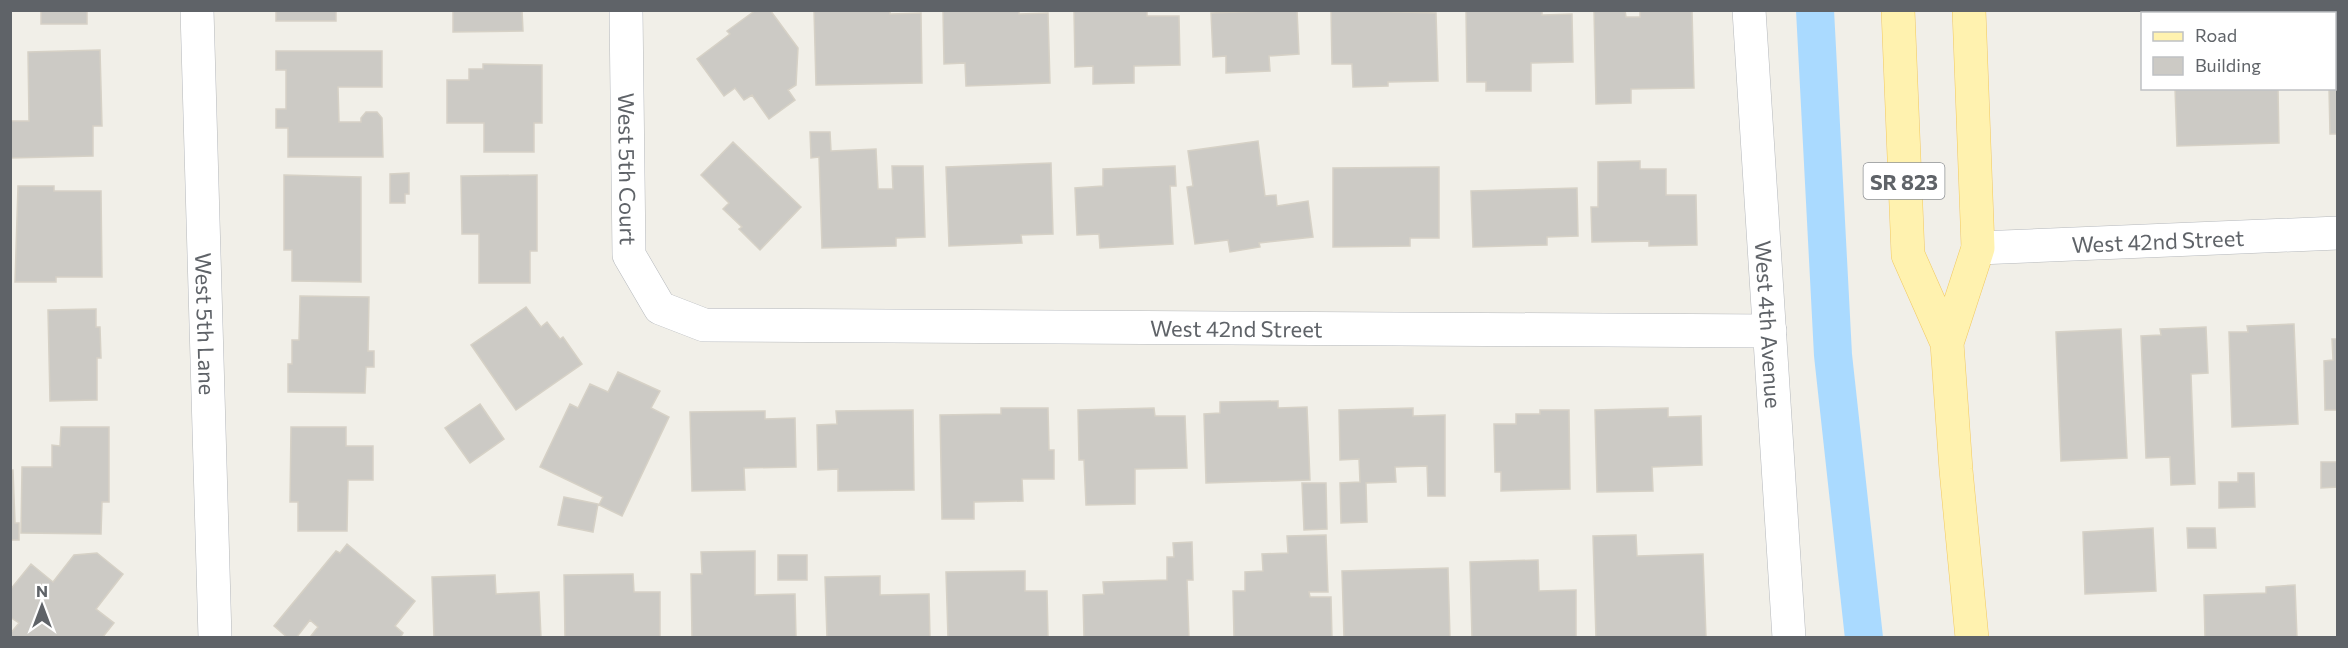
<svg xmlns="http://www.w3.org/2000/svg" width="2348" height="648" font-family="Commissioner,sans-serif">
<style>
.lines{fill:none;stroke-linecap:round;stroke-linejoin:round}
.canal{stroke:#aadaff;stroke-width:38}
.building{fill:#cccac5;stroke:#d6d1c6;stroke-width:1.5}
.minor-casing{stroke:#b5b8bc;stroke-width:34}
.major-casing{stroke:#f2c960;stroke-width:34}
.minor{stroke:#fff;stroke-width:33}
.major{stroke:#fff2af;stroke-width:33}
.labels{text-anchor:middle;dominant-baseline:central;stroke-width:4.5;stroke-linejoin:round;paint-order:stroke}
.shield{fill:#fff;stroke:#8f9295;stroke-width:1.5}
.shield-label{font-size:21px;font-weight:bold;fill:#5f6368}
.street-label{font-size:22px;fill:#5f6368;stroke:#fff}
</style>
<rect width="100%" height="100%" fill="#f1efe8"/>
<g class="lines">
<path class="canal" d="M1815,10L1833,355L1864,638"/>
</g>
<path class="building" d="M41,10H87V24H41Z
M276,10H336V21H276Z
M453,10H522L523,31L453,32Z
M756,10H770L798,48L796,85L788,90L795,100L769,119L752,95L744,100L735,88L724,96L697,59L730,34L727,31Z
M814,10H890V14L921,13L922,83L816,85Z
M943,10H1019V14L1048,13L1050,83L966,86L965,63L944,64Z
M1147,10V16H1179L1180,65L1134,66V83L1093,84V66L1075,67L1074,11Z
M1297,10L1299,54L1269,56L1270,71L1226,73V56L1213,57L1211,13Z
M1331,10L1436,13L1438,81L1388,82V86L1353,87L1352,64H1332Z
M1466,10H1542V15L1572,14L1573,62L1531,63V91H1486V82H1467Z
M1594,10H1625L1626,17H1640V10H1692L1694,88L1631,89V103L1596,104Z
M2238,10H2283V14H2239Z
M2334,34H2338V134H2330L2329,88H2334L2336,86Z
M100,50L102,126H93V156L10,158V121H29L28,52Z
M276,51H382V87H338L339,122H361V118L366,112H377L382,118L383,157H288V128H276V109H286V70H276Z
M483,64L542,65V123H534V152H484V123H447V80H469V69H483Z
M2175,88H2278L2279,143L2177,146Z
M810,132H830L831,151L876,149L878,189H893L892,166H923L925,237L896,238V246L822,248L819,157L811,158Z
M1258,141L1265,196L1276,195L1277,206L1308,201L1313,237L1259,243L1260,247L1230,252L1228,240L1195,244L1187,187L1193,186L1188,151Z
M733,142L801,207L760,250L739,229L742,227L723,209L729,203L701,175Z
M1640,161V169H1666V195H1696L1697,245L1649,246V241L1592,242L1591,207H1598V162Z
M1051,163L1053,234L1021,235L1022,243L949,246L946,167Z
M1175,166L1176,186H1170L1173,244L1100,248L1099,234L1077,235L1075,188L1103,186V169Z
M1439,167V238H1410V246L1333,247V168Z
M409,173V194H405V203H390V174Z
M284,175L361,177V282L292,281V250H284Z
M537,175V251H530V283H479V234H462L461,176Z
M18,186H54V191H101L102,277H56V282H15Z
M1577,188L1578,236L1547,237V245L1473,247L1471,191Z
M300,296L369,297L368,351H374V367H366L365,393L288,392V364H292V340H299Z
M526,307L541,327L547,322L560,339L563,337L582,364L516,410L471,345Z
M96,309V327H100L101,358H97V400L50,401L48,310Z
M2294,324L2298,424L2232,427L2229,332H2248L2247,326Z
M2206,327L2208,373L2191,374L2195,484L2171,485L2170,457L2146,458L2141,336L2161,335L2160,329Z
M2121,329L2127,458L2061,461L2056,332Z
M2332,339H2338V410H2325L2324,361L2333,360Z
M618,372L660,391L651,408L669,417L622,516L599,505L603,497L540,467L570,404L578,408L590,384L608,392Z
M1278,401V408L1307,407L1310,480L1206,483L1204,414L1220,413V402Z
M480,404L504,439L470,463L445,428Z
M1001,408H1048L1049,450H1054V479H1022L1023,501L974,502V519H942L940,415L1001,414Z
M1154,408L1155,416H1185L1187,468L1135,469V504L1086,505L1084,460H1079L1078,410Z
M1413,408V416L1445,415V496H1428L1427,466L1395,467L1396,482L1366,483L1367,522L1341,523L1340,483L1360,482L1359,459L1340,460L1339,410Z
M1668,408V417L1701,416L1702,465L1652,467L1653,491L1597,492L1595,410Z
M913,410L914,490L838,491V469L818,470L817,425L837,424L836,411Z
M1540,410H1569L1570,489L1501,491V472H1495L1494,424H1516V414H1540Z
M765,411V419L795,418L796,467L744,468L745,490L692,491L690,412Z
M61,427H109V502H102L101,534L21,533L22,467H52V445L60,446Z
M291,427H346V446H373V480H348L347,531H298V502H290Z
M2321,462H2338V487L2321,488Z
M10,470H13L15,523H19V540H10Z
M2238,473H2254L2255,507L2219,508V482H2238Z
M1302,483H1326L1327,529L1304,530Z
M564,497L598,504L593,532L558,525Z
M2153,528L2156,591L2085,594L2083,532Z
M2187,528H2215L2216,548H2188Z
M1326,535L1328,592H1309L1310,597H1331L1332,638H1234L1233,591H1245V572L1263,571L1262,554L1288,553L1287,536Z
M1636,535L1637,556L1703,554L1706,638H1596L1593,536Z
M1192,542L1193,580H1187L1189,638H1084L1083,595L1104,594L1103,582L1167,580V557H1174L1173,543Z
M347,544L415,601L395,626L403,633L400,638H313L311,636L318,627L310,620L296,638H288L274,626L336,551L340,553Z
M755,551V595L795,594L796,638H692L691,574H702L701,552Z
M97,553L123,574L96,609L114,623L102,638H10V634L19,623L10,617V590L31,564L53,582L74,555Z
M778,555H807V580H778Z
M1538,560L1539,591L1576,590V638H1472L1470,562Z
M1448,568L1450,638H1344L1342,571Z
M1025,571V591H1047L1048,638H948L946,572Z
M633,574L634,592H660V638H565L564,575Z
M495,575L496,594L539,592L541,638H434L432,577Z
M880,576V595L929,594L930,638H827L825,577Z
M2295,585L2297,638H2205L2204,595L2266,593V587Z"/>
<g class="lines">
<defs>
<g id="minor">
<path id="s1" d="M197,10L215,638"/>
<path id="s2" d="M626,10L629,255L660,308L704,325L1770,331"/>
<path id="s3" d="M1749,10L1789,638"/>
<path id="s4" d="M1978,248L2338,233"/>
</g>
<path id="major" d="M1898,10L1908,255L1947,343L1956,470L1972,638
M1947,343L1978,248L1969,10"/>
</defs>
<use href="#minor" class="minor-casing"/>
<use href="#major" class="major-casing"/>
<use href="#minor" class="minor"/>
<use href="#major" class="major"/>
</g>
<g class="labels">
<rect class="shield" x="1863.5" y="163" width="81" height="36" rx="4.5"/>
<g class="shield-label">
<text x="1904" y="181">SR 823</text>
</g>
<g class="street-label">
<text stroke="none"><textPath href="#s2" startOffset="159">West 5th Court</textPath></text>
<text stroke="none"><textPath href="#s4" startOffset="180">West 42nd Street</textPath></text>
<text stroke="none"><textPath href="#s1" startOffset="314">West 5th Lane</textPath></text>
<text stroke="none"><textPath href="#s3" startOffset="315">West 4th Avenue</textPath></text>
<text stroke="none"><textPath href="#s2" startOffset="886">West 42nd Street</textPath></text>
</g>
</g>
<rect width="2348" height="648" fill="none" stroke="#5f6368" stroke-width="24"/>
<rect x="2141" y="12" width="195" height="78" fill="#ffffff" stroke="#bfc1c3" stroke-width="1.5"/>
<rect x="2153" y="32" width="30" height="9" fill="#fff2af" stroke="#bfc1c3" stroke-width="1.5"/>
<text x="2195" y="42" font-size="18" fill="#5f6368">Road</text>
<rect x="2153" y="57" width="30" height="18" fill="#cccac5" stroke="#bfc1c3" stroke-width="1.5"/>
<text x="2195" y="72" font-size="18" fill="#5f6368">Building</text>
<g transform="translate(42 606)" stroke="#ffffff" stroke-width="4.5" paint-order="stroke">
<path d="M0-4.5L10 22L0 15L-10 22Z" fill="#5f6368"/>
<text y="-9" font-size="16" font-weight="bold" text-anchor="middle" fill="#5f6368">N</text>
</g>
</svg>
